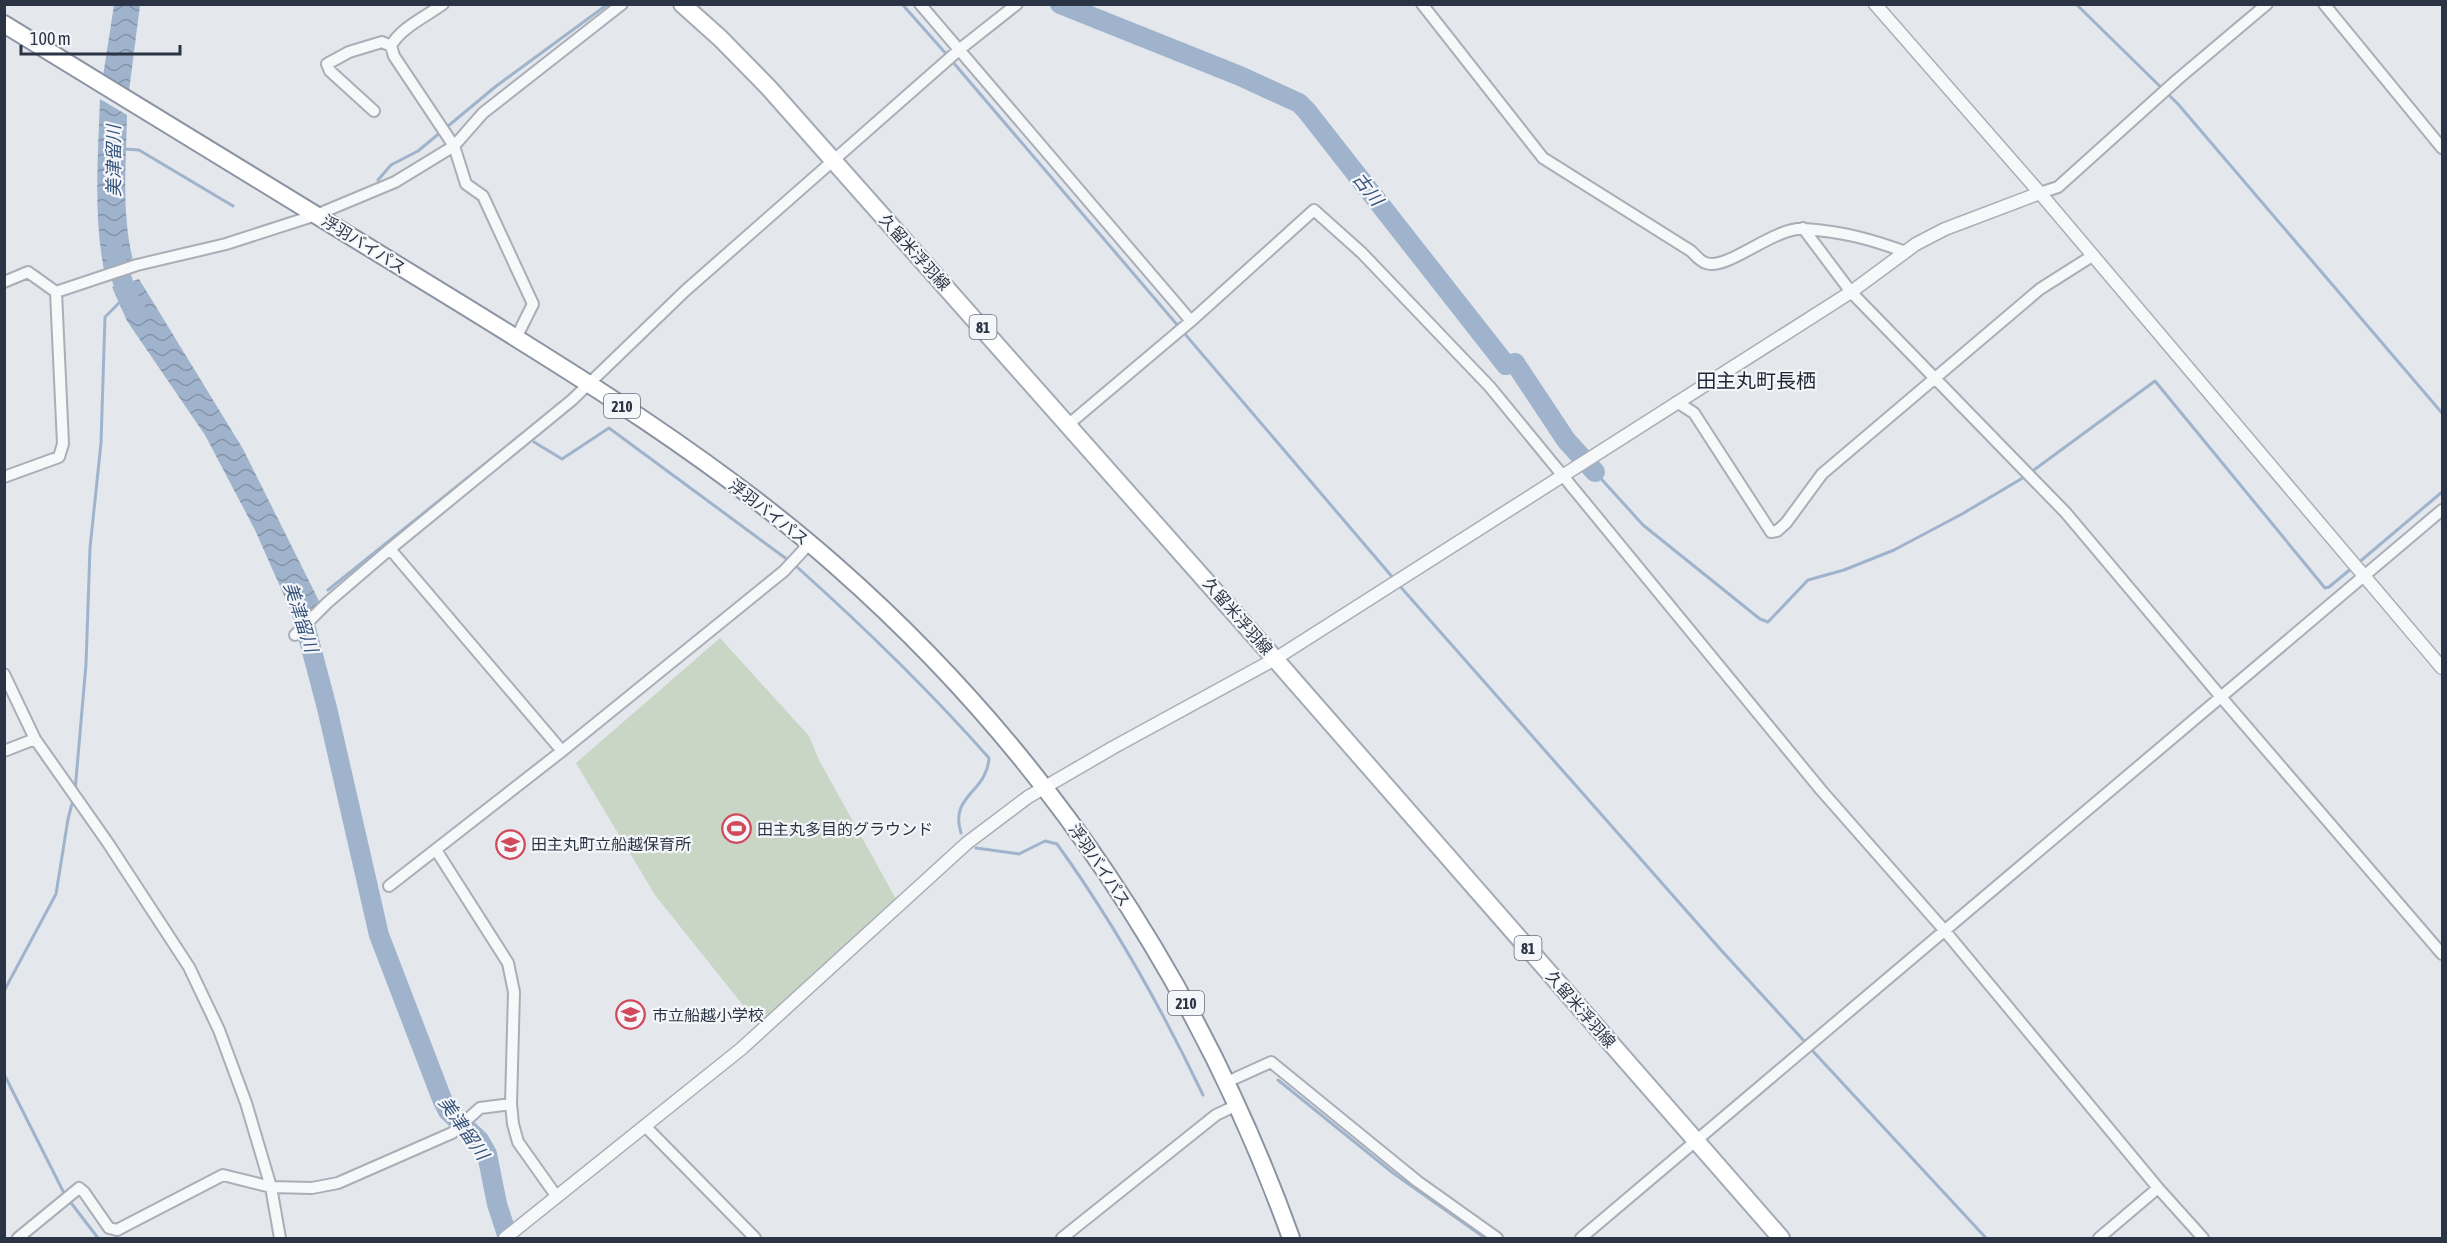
<svg xmlns="http://www.w3.org/2000/svg" width="2447" height="1243" font-family="'Asap Condensed','Noto Sans JP',sans-serif">
<style>
.pitch{fill:#c9d6c5}
.water{fill:url(#water-waves)}
.lines{fill:none;stroke-linecap:round;stroke-linejoin:round}
.stream{stroke:#9fb4cc;stroke-width:3}
.river{stroke:#9fb4cc;stroke-width:20}
.minor-casing{stroke:#a9aeb7;stroke-width:14}
.tertiary-casing{stroke:#a9aeb7;stroke-width:15}
.primary-casing{stroke:#a3abb8;stroke-width:20}
.trunk-casing{stroke:#8b94a3;stroke-width:20}
.minor{stroke:#f7f8fa;stroke-width:10}
.tertiary{stroke:#f7f8fa;stroke-width:12}
.primary{stroke:#fff;stroke-width:16}
.trunk{stroke:#fff;stroke-width:16}
.labels{text-anchor:middle;dominant-baseline:central;stroke-width:4.5;stroke-linejoin:round;paint-order:stroke}
.shield{fill:#f4f6f9;stroke:#676e7b;stroke-width:1.5}
.shield-label{font-size:15px;font-weight:bold;fill:#2b3445}
.street-label{font-size:16px;fill:#2b3445;stroke:#f4f6f9}
.poi-label{font-size:16px;fill:#2b3445;stroke:#f4f6f9;text-anchor:start}
.water-label{font-size:18px;font-style:italic;fill:#34527a;stroke:#f4f6f9}
.quarter-label{font-size:20px;fill:#1d2536;stroke:#f4f6f9}
</style>
<defs>
<pattern id="water-waves" width="16" height="10" patternUnits="userSpaceOnUse" patternTransform="scale(1.5)"><rect width="16" height="10" fill="#9fb4cc"/><path d="M0 5q4-4 8 0t8 0" fill="none" stroke="#8293a7"/></pattern>
</defs>
<rect width="100%" height="100%" fill="#e4e7ec"/>
<path class="pitch" d="M720,638L809,736L819,760L896,899L758,1024L655,895L576,763Z"/>
<path class="water" d="M114,5H140L129,91L103,76Z
M100,99L127,115C126,165 121,216 134,264L105,275C93,218 98,157 100,99Z
M139,279L243,449L320,603L298,627L255,530L205,435L127,321L112,287Z"/>
<g class="lines">
<path class="stream" d="M902,4L948,56
M2076,4L2178,104L2442,413
M952,61L1394,579
M124,149L139,150L233,206
M378,180L391,165L418,151L495,87L608,4
M534,442L562,459L609,428L788,560
M1595,472L1643,525L1760,619L1768,622L1808,580L1844,570L1894,550L1962,514L2026,476
M2031,472L2155,381L2325,588L2329,587L2352,568
M2357,564L2442,492
M797,567C865,628 929,690 989,758C987,793 949,795 961,833
M1398,584L1721,950L1806,1043
M328,590L522,434
M75,791L86,664L90,548L101,443L105,317L121,301
M976,848L1019,854L1045,841L1057,844C1114,923 1161,1007 1203,1095
M4,991L56,894L68,819L73,800
M1810,1048L1986,1238
M4,1074L65,1195L98,1238
M1278,1080L1393,1173L1485,1238"/>
<path class="river" d="M1060,4L1240,76L1299,103L1306,110L1506,365L1515,363L1566,440L1595,472
M114,252L127,296L135,308
M300,606L327,708L379,935L442,1099L448,1111L479,1140L487,1154L497,1204L508,1238"/>
<defs>
<path id="minor" d="M443,4C427,16 400,28 391,46L394,56L454,146L466,184L483,196L533,304L516,338
M920,4L1191,321
M1422,4L1543,158L1691,251C1695,255 1701,262 1706,263C1728,271 1774,226 1805,229C1843,232 1867,238 1903,251
M2324,4L2442,148
M374,111L330,71L327,64L349,52L382,42L391,46
M2040,193L2058,187L2178,79L2267,4
M1803,228L1851,292L2066,513L2221,697L2442,954
M4,282L28,272L56,292
M56,292L137,265L226,244L316,215L395,182L454,146L483,113L622,4
M1677,402L1694,413L1771,532L1777,531L1786,523L1822,474L2040,289L2092,256
M1069,424L1191,321L1314,210L1362,253L1490,387L1821,790L1945,931L2158,1188L2203,1238
M4,477L59,457L63,444L56,292
M390,549L562,751
M295,635L327,603L390,549L572,400L685,291L960,49L1017,4
M4,674L35,739L108,843L189,967L219,1030L246,1103L271,1187L280,1238
M4,751L35,739
M436,850L508,963L514,992L511,1104L513,1124L518,1142L557,1197
M389,886L562,751L784,571L810,543
M1227,1082L1271,1062L1417,1181L1497,1238
M645,1126L755,1238
M18,1238L79,1188L84,1192L109,1228L117,1230L223,1175L271,1187L312,1188L338,1183L452,1133L480,1108L511,1104
M1062,1238L1216,1115L1237,1105
M1581,1238L2442,510
M2099,1238L2158,1188"/>
<path id="tertiary" d="M1875,4L2040,193L2442,668
M505,1238L741,1049L967,843L1028,797L1114,747L1275,659L1851,292L1916,244L1945,229L2040,193"/>
<path id="primary" d="M682,4L720,38L769,88L1275,659L1781,1238"/>
<path id="trunk" d="M4,24C149,114 295,202 440,291C577,375 716,460 836,566C1044,749 1198,979 1291,1238"/>
</defs>
<use href="#minor" class="minor-casing"/>
<use href="#tertiary" class="tertiary-casing"/>
<use href="#primary" class="primary-casing"/>
<use href="#trunk" class="trunk-casing"/>
<use href="#minor" class="minor"/>
<use href="#tertiary" class="tertiary"/>
<use href="#primary" class="primary"/>
<use href="#trunk" class="trunk"/>
</g>
<defs>
<symbol id="stadium-ring" viewBox="-11 -11 22 22"><circle r="9.5" fill="#f4f6f9" stroke="#d1495b" stroke-width="1.5"/><path d="M0-5a6.5 5 0 1 0 0 10a6.5 5 0 1 0 0-10ZM-3.5-1.8h7v3.6h-7Z" fill="#d1495b"/></symbol>
<symbol id="school-ring" viewBox="-11 -11 22 22"><circle r="9.5" fill="#f4f6f9" stroke="#d1495b" stroke-width="1.5"/><path d="M0-5L7-2L0 1L-7-2ZM-4 1L0 2.5L4 1V4Q0 6-4 4Z" fill="#d1495b"/></symbol>
</defs>
<g fill-rule="evenodd">
<use href="#stadium-ring" x="720" y="812" width="33" height="33"/>
<use href="#school-ring" x="494" y="828" width="33" height="33"/>
<use href="#school-ring" x="614" y="998" width="33" height="33"/>
</g>
<g class="labels">
<g class="shield">
<rect x="969.5" y="315" width="27" height="24" rx="4.5"/>
<rect x="604" y="394" width="36" height="24" rx="4.5"/>
<rect x="1514.5" y="936" width="27" height="24" rx="4.5"/>
<rect x="1168" y="991" width="36" height="24" rx="4.5"/>
</g>
<g class="shield-label">
<text x="983" y="327">81</text>
<text x="622" y="406">210</text>
<text x="1528" y="948">81</text>
<text x="1186" y="1003">210</text>
</g>
<g class="street-label">
<text transform="translate(364 244) rotate(32)">浮羽バイパス</text>
<text transform="translate(915 252) rotate(48)">久留米浮羽線</text>
<text transform="translate(769 512) rotate(38)">浮羽バイパス</text>
<text transform="translate(1238 616) rotate(49)">久留米浮羽線</text>
<text transform="translate(1100 865) rotate(56)">浮羽バイパス</text>
<text transform="translate(1581 1009) rotate(49)">久留米浮羽線</text>
</g>
<g class="poi-label">
<text x="757" y="829">田主丸多目的グラウンド</text>
<text x="531" y="844">田主丸町立船越保育所</text>
<text x="652" y="1015">市立船越小学校</text>
</g>
<g class="water-label">
<text transform="translate(113 161) rotate(-90)">美津留川</text>
<text transform="translate(1368 189) rotate(52)">古川</text>
<text transform="translate(301 617) rotate(72)">美津留川</text>
<text transform="translate(464 1128) rotate(55)">美津留川</text>
</g>
<g class="quarter-label">
<text x="1756" y="380">田主丸町長栖</text>
</g>
</g>
<rect width="2447" height="1243" fill="none" stroke="#2b3445" stroke-width="12"/>
<path d="M21 45v9h159v-9" fill="none" stroke="#2b3445" stroke-width="3"/>
<text x="30" y="45" font-size="18" fill="#2b3445" stroke="#f4f6f9" stroke-width="4.5" paint-order="stroke">100 m</text>
</svg>
